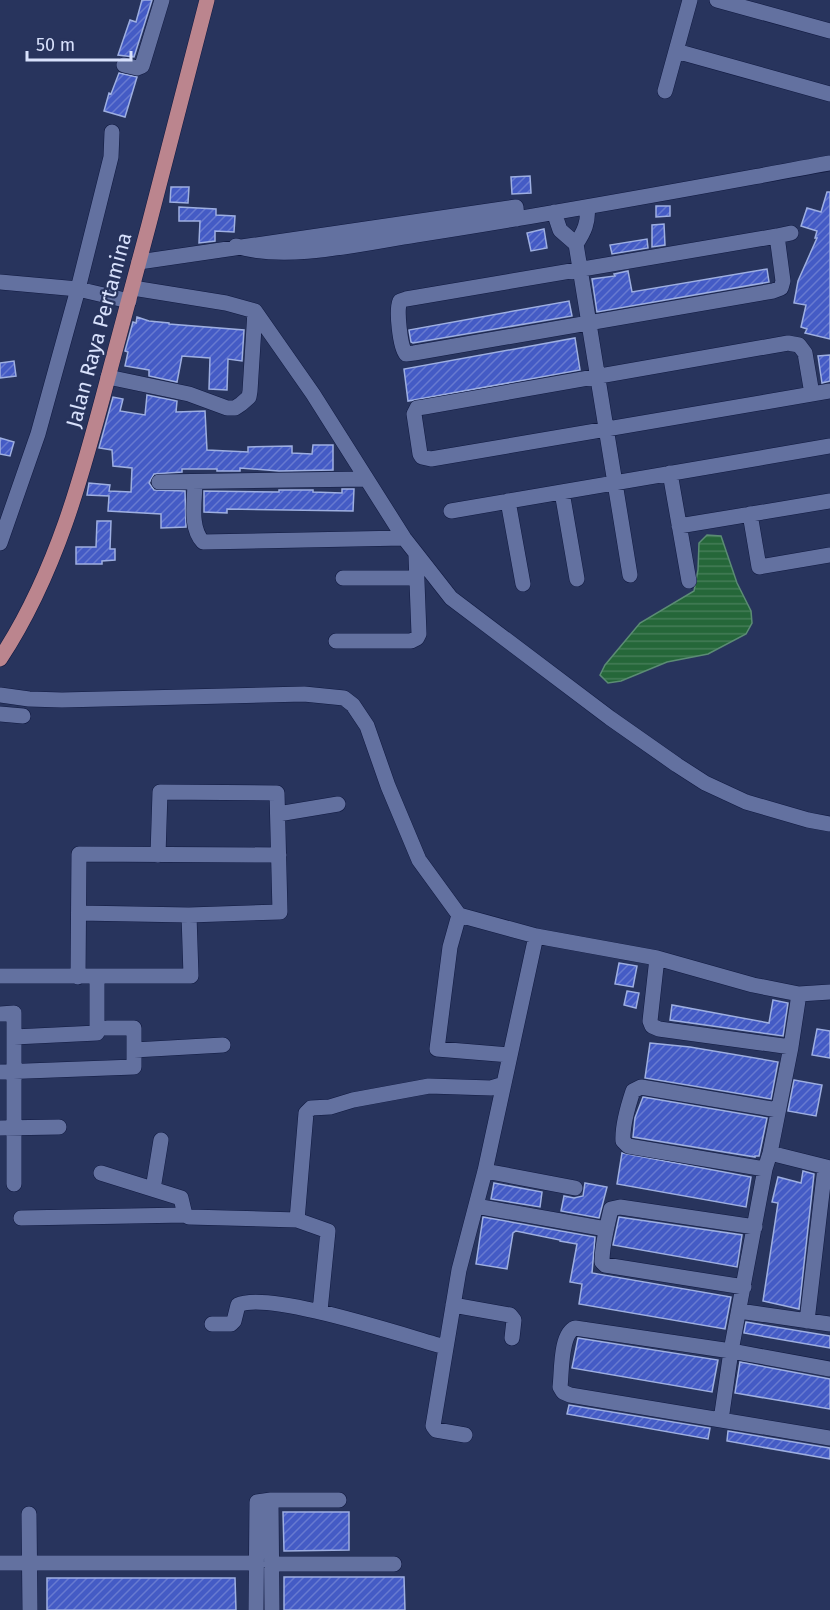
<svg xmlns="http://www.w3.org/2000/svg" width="830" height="1610" font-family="'Fira Sans',sans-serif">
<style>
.water{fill:url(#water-rules);stroke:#5b8c74;stroke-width:1.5}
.building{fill:url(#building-hatch);stroke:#9eafe1;stroke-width:1.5}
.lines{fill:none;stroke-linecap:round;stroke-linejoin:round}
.minor-casing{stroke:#111a41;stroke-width:16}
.major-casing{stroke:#111a41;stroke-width:16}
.minor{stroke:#6371a0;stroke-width:15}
.major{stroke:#bb858e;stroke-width:15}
.labels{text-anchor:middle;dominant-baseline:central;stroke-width:4.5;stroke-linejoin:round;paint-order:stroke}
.street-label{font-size:21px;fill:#d8e1fc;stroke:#28345d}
</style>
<defs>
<pattern id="water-rules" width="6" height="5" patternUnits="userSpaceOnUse" patternTransform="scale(1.5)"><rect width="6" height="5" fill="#256739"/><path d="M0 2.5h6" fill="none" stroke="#447c57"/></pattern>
<pattern id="building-hatch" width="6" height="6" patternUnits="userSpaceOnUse" patternTransform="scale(1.5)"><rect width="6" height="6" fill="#445bc5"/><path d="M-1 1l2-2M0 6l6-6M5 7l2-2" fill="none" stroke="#677ad0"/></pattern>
</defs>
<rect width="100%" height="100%" fill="#28345d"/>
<path class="water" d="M707,535L721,536L737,583L751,611L752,623L746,634L708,654L667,662L621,681L608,683L600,675L605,665L640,623L694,591L698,570L699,543Z"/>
<path class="building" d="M142,0H152L134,57L118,55L130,20L136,22Z
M119,73L137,77L125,117L104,111L109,93L111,94Z
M530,176L531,193L512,194L511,177Z
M171,187H189L188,203L170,202Z
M827,192H830V339L805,333L807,329L801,327L806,305L794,303L798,281L817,238H815L817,231L801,226L807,208L821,212Z
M656,206H670V216L656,217Z
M179,207L216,209V215L235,216L234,232L215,231V241L199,243L200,221H179Z
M664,224L665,245L652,247V225Z
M544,229L547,248L531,251L527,233Z
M647,239L648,248L612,254L610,245Z
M767,269L769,282L597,312L592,279L615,276L614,274L628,271L632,292Z
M569,301L572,316L413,343L411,342L409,330Z
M137,317L149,321L169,323V324L244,330L242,361L228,359L227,390L209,389L210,358L182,356L177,382L149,376V370L125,366L128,352L125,351L133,322L136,323Z
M575,338L580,370L408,401L404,369Z
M830,355V381L822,383L818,356Z
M14,361L16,376L0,378V363Z
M147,395L177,401L176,412L205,411L207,450L248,452V447L292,446V453L312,454L313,445H333V470L279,471L240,468V471H217V469H182V472L154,474L149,483L154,490L185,491L186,527L161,528V514L108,511L109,496L87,495L89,483L110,485L109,491L131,492L132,468L113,466L112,450L99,448L113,397L123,399L120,411L145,415Z
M0,438L14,442L10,456L0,454Z
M342,489H354L353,511L227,509V513L204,512V491L279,492V490H313V492L342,493Z
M97,521H111L110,549H115V560L102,561V564H76V547H96Z
M619,963L637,966L633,987L615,984Z
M627,991L639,993L636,1008L624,1005Z
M773,1000L788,1003L783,1036L670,1020L672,1005L769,1023Z
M817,1029L830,1031V1058L812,1055Z
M650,1043L690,1047L778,1062L771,1099L645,1078Z
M794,1080L822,1085L816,1116L788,1111Z
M643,1097L767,1118L759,1156H755V1157L633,1137L635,1118Z
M622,1153L751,1177L746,1207L617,1184Z
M803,1171L814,1174L799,1309L763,1301L778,1203L772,1202L778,1177L801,1183Z
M494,1183L542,1192L540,1207L491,1199Z
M585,1183L607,1187L599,1218L561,1211L564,1196L574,1198L583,1196Z
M483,1217L595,1237L592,1273L731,1297L725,1329L579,1304L582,1284L570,1282L577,1244L560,1241V1240L516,1231L513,1233L507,1269L476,1264Z
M619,1217L742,1235L737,1267L613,1245Z
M746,1322L830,1336V1348L744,1333Z
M578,1338L718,1360L712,1392L572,1368Z
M740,1362L830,1379V1409L735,1393Z
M569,1405L710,1428L708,1439L567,1414Z
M728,1431L830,1448V1459L727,1441Z
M283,1512H349V1550L284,1551Z
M284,1577H404L405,1610H284Z
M47,1578H235L236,1610H47Z"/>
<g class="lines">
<defs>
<path id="minor" d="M717,0L830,31
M676,51L830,94
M124,65L137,68L142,66L162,0
M665,91L690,0
M554,212L560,230L576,244L630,575
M777,236L783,281L781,288L773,291L414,353L406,354C400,347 396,310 400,301L406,299L777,236L791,233
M576,244C584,232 589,222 587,207
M236,246C287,262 363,243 416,235C555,214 692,188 830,163
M139,262L516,207L517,219
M0,282L78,289L129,301
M133,288L226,303L255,311L313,394L404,538L451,598L610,718L677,765L705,783L746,802L808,820L830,824
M108,377L189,394L227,408H235L241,404L249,397L250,391L255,311
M812,394L805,353L799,345L788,343L424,407L417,408L414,414L420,454L422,457L431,459L830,391
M670,473L689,581
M159,482L366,479
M195,482C195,500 189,527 203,542L404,538
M562,492L577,579
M508,501L523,584
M451,511L830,446
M750,514L759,567L830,555
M679,526L830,501
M0,543L38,434L78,289L111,157L112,132
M343,578H416
M336,641H411L417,638L419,634L416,556
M0,695L29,699L62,700L304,694L344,698L353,705L367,726L388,786L419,860L459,915
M0,714L23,716
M278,814L338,804
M79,913L189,915L280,912L277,793L160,792L158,855
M0,976H191L189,915
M78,977L79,854L279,855
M0,1014L14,1013V1184
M14,1037L97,1033V976
M791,1047L659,1029L652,1026L650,1021L657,958L753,985L799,994
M134,1050L223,1045
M510,1055L437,1049L450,947L459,915L536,936L657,958
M0,1072L134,1067V1028H107
M0,1128L59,1127
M770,1153L830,1168
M765,1169L628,1146L623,1141C622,1125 628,1106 633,1091L641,1087L778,1110
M485,1171L575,1188
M101,1173L181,1198L185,1215L189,1217L297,1220L328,1231L320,1311
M153,1189L161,1140
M476,1206L606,1229
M21,1218L185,1215
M297,1220L306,1113L311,1108L330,1107L353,1100L429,1086L491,1088L504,1084
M744,1287L605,1265L602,1262C602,1244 607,1227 611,1209L620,1207L755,1227
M453,1305L510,1315L514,1320L512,1338
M739,1311L830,1324
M807,1321L825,1167
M212,1324H231L234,1321L238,1305C268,1290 408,1337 445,1347
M830,1369L731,1351L575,1328C560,1334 562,1372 560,1387L563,1392L570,1395L830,1438
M721,1420L731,1351L765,1169L770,1153L791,1047L799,994L830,992
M465,1435L436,1430L433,1426L459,1270L485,1171L536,936
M271,1500L272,1610
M29,1514L30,1610
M0,1563H256
M271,1564H394
M256,1610L257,1502L271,1500H339"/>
<path id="major" d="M0,659C61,566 86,460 114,355C146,237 177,118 207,0"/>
</defs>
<use href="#minor" class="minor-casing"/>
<use href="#major" class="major-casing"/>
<use href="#minor" class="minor"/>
<use href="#major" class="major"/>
</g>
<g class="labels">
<g class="street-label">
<text transform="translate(99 330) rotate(-75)">Jalan Raya Pertamina</text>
</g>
</g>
<path d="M27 51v9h104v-9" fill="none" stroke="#d8e1fc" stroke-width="3"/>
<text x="36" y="51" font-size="18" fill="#d8e1fc" stroke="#28345d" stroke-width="4.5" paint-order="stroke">50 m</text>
</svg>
